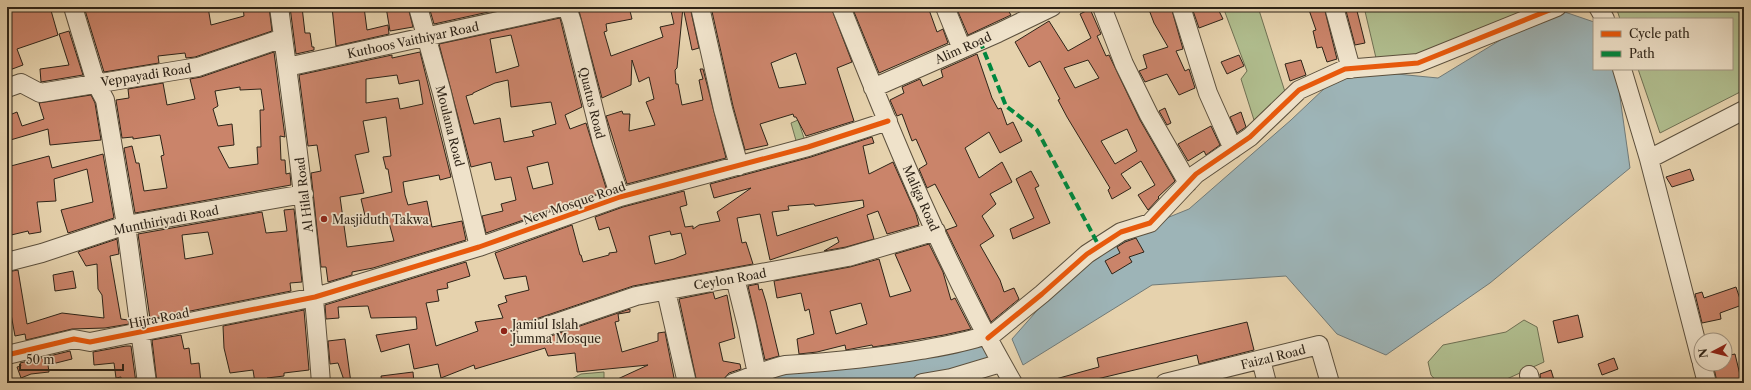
<svg xmlns="http://www.w3.org/2000/svg" width="1751" height="390" font-family="'Libre Caslon Text',serif">
<style>
.green{fill:#b0bd8e;stroke:#6f7053}
.water{fill:#9db4b7;stroke:#717a77}
.building{fill:#ca846a;stroke:#2e2418;fill-rule:evenodd}
.lines{fill:none;stroke-linecap:round;stroke-linejoin:round}
.minor-casing{stroke:#5c503d;stroke-width:20}
.minor{stroke:#efe2ca;stroke-width:18}
.quiet{stroke:#00873e;stroke-width:4;stroke-dasharray:8 4;stroke-linecap:butt}
.cycleway-casing{stroke:#efe2ca;stroke-width:8}
.cycleway{stroke:#e8590c;stroke-width:5}
.poi-dot{fill:#8f2418;stroke:#efe2ca;stroke-width:1.5}
.labels{text-anchor:middle;dominant-baseline:central;stroke-width:3.5;stroke-linejoin:round;paint-order:stroke}
.street-label{font-size:12px;fill:#2e2418;stroke:#efe2ca}
.poi-label{font-size:12px;fill:#2e2418;stroke:#efe2ca;text-anchor:start}
</style>
<rect width="100%" height="100%" fill="#e6d2ad"/>
<filter id="stains"><feTurbulence type="fractalNoise" baseFrequency=".005" numOctaves="4"/><feColorMatrix values="0 0 0 0 .2 0 0 0 0 .09 0 0 0 0 .02 0 0 0 .5 -.17"/></filter>
<radialGradient id="worn" r=".72"><stop offset=".6" stop-color="#630" stop-opacity="0"/><stop offset="1" stop-color="#630" stop-opacity=".3"/></radialGradient>
<path class="green" d="M1223,7H1258L1286,95L1254,120L1241,79L1247,71Z
M1364,7H1520L1523,16L1418,63L1376,58Z
M1616,7H1744V90L1660,133L1638,69H1732V19H1620Z
M798,120L805,141L797,144L791,123Z
M1524,320L1537,327L1544,362L1498,383H1438L1431,375L1428,362L1443,345L1506,332Z
M604,372V383H567L566,382L581,374Z"/>
<path class="water" d="M1553,8L1594,22V69H1616L1630,168L1490,283L1386,355L1337,334L1286,276L1152,285L1023,365L1012,339L1087,254L1132,232L1189,209L1291,120L1345,69L1438,78Z
M986,337L1001,363L922,383H733Z"/>
<path class="building" d="M7,7H50L58,35L17,49L23,65L7,71Z
M84,7H208L211,25L244,16L243,7H269L272,31L195,57L186,58L185,53L158,56L159,63L104,72Z
M290,7H302L305,33H310L312,47H314V50L296,54Z
M332,7H364L367,30L388,25L389,34L336,46Z
M386,7H408L413,27L390,31Z
M429,7H502V9L434,24Z
M578,7H629L632,19L606,24L607,31L604,32L611,56L663,37L660,27L674,24L670,7H683L677,68L675,70L676,84H678L682,105L703,100L699,80L703,79L700,69H703L726,158L627,184L606,116L622,111L623,114H630L629,131L655,125L646,102L654,99L649,77L639,82L632,60L631,85L602,98Z
M683,7H690L699,48L692,50Z
M711,7H831L852,62L837,68L854,121L806,136L796,117H794L793,114L760,124L768,145L745,150L733,106ZM796,53L806,84L779,88L771,63Z
M852,7H928L937,32L943,29L948,43L879,73Z
M956,7H1006L1011,15L968,35Z
M1148,7H1171L1183,49L1176,51L1185,71L1189,69L1195,88L1179,95L1167,74L1145,82L1139,71L1147,68L1143,55L1168,47L1154,23Z
M1194,7H1217L1223,19L1199,28L1192,8Z
M1308,7H1324L1337,59L1327,62L1322,47L1317,48L1313,31L1316,30Z
M1345,7H1356L1365,43L1355,45Z
M1090,9L1101,34L1097,36L1106,56L1109,55L1140,120L1175,181L1158,197L1159,198L1148,210L1138,195L1155,185L1141,161L1121,174L1131,188L1112,199L1108,190L1110,188L1067,117L1058,100L1060,99L1040,61L1029,67L1015,42L1049,21L1068,51L1091,38L1080,14ZM1088,60L1099,78L1075,88L1064,68ZM1127,129L1137,151L1115,164L1101,141Z
M560,18L582,107L565,115L570,129L586,123L607,191L486,233L482,216L503,211L501,204L516,200L511,177L495,180L491,162L471,167L439,44ZM511,35L519,66L496,73L490,39ZM508,80L511,107L551,102L556,124L532,131L534,136L504,142L500,118L474,124L466,96L473,94V93L495,83ZM548,162L553,184L533,189L527,167Z
M69,31L83,75L41,82L40,69L69,65L59,34Z
M274,52L285,137L280,136L281,160H285L286,174L290,173L291,185L135,213L124,148L132,146L136,163H139L144,191L167,188L161,156L164,155L160,135L133,139V137L122,138L116,100L129,98L128,89L163,83L167,105L195,99L190,79L201,77ZM240,87V90L261,89L264,110H260L261,147H257L258,164L229,168L218,147L234,145L232,124L218,126L213,109L218,106L215,91Z
M420,52L451,177L440,180L439,175L403,182L405,195L408,205L427,201L432,227L462,221L466,240L373,268L352,272V275L328,282L326,267H321L311,173L321,171L317,145L308,146L299,75L392,55V58ZM397,75L399,84L419,80L423,104L400,109L398,98L366,103V79ZM386,117L391,156L383,157L386,169H388L392,192L361,199L367,224L388,219L394,241L347,247L340,197L364,193L355,155L369,152L363,121Z
M977,54L992,98L998,109L1001,108L1007,125L1013,122L1022,141L1000,153L989,132L965,148L979,178L1002,162L1012,182L990,194L996,204L982,216L994,236L980,245L1000,280L1004,292L1014,288L1019,299L991,322L946,230L957,226L935,184L927,188L919,169L927,164L916,139L912,141L902,114L897,116L890,100L904,93L902,87L920,79L923,86L943,77L941,70Z
M1239,55L1244,66L1227,74L1221,62Z
M1301,60L1306,75L1290,81L1285,64Z
M91,95L95,103L101,140L50,145L48,129L7,141V116L17,112L22,126L44,119L39,103Z
M1165,108L1171,123L1167,125L1159,111Z
M1241,112L1246,127L1237,133L1230,117Z
M1211,126L1220,145L1206,155L1204,151L1188,161L1178,144Z
M872,137L874,143L863,146L869,174L893,162L916,214L919,225L887,234L878,211L867,215L874,239L846,247L824,251L839,242L837,237L770,260L760,214L737,218L742,243L746,242L753,264L633,286L524,323L519,326L517,331V336L520,341L525,343H530L630,309V312L618,314L619,321L615,322L622,352L658,341V333L665,332L675,383H609L648,365L577,372L575,353L548,356L545,348L475,369L474,365L441,378L438,364L414,369L409,344L381,352L376,335L417,329L416,317L371,318L368,306L338,307L339,318L326,319L325,305L466,262L470,276L447,283L448,288L437,290L439,301L426,303L436,346L478,331L475,322L503,318L498,305L507,302L505,296L529,290L526,276L504,279L495,253L572,225L580,255H581L583,262L609,255V253L617,252L609,227L599,230L595,217L623,207L684,191L687,205L680,207L685,227L693,226V229L699,225L720,221L717,212L751,188L714,198L710,184L811,157ZM863,200L864,207L777,236L772,212L789,210L788,206L814,204L815,206ZM670,231L671,235L681,233L686,254L674,259L655,264L649,236Z
M103,154L114,218L68,233L61,210L93,202L87,169L54,179L56,201L37,202L41,232L29,234L28,231L7,236V167L49,156L52,168Z
M1690,169L1694,180L1672,187L1666,177Z
M1031,171L1039,186L1035,188L1050,223L1013,239L1010,229L1034,218L1016,179Z
M294,209L302,282L290,283L291,291L150,319L138,234L262,212L266,233L287,231L284,210ZM208,232L213,254L185,259L182,235Z
M1136,238L1144,252L1129,257L1132,262L1112,274L1105,261L1120,253L1117,247L1125,242Z
M117,239L119,254L110,256L121,319L128,320L129,324L105,328L72,329L26,340L25,334L15,336L7,292V272L18,270L27,324L62,313L104,318L102,295L98,289L97,264L86,266L78,252Z
M929,244L943,272L951,300L955,298L971,329L944,335L886,345L873,347L872,345L846,350L845,345L817,352L799,354L797,339L814,334L809,309L805,311L801,293L777,298L774,281L850,267L879,259L890,297L911,291L895,254ZM861,303L867,324L836,334L830,311Z
M73,271L76,288L55,291L53,275Z
M758,284L759,290L762,289L766,302L779,356L765,360L748,286Z
M1736,287L1742,305L1720,313L1721,319L1702,323L1695,294L1702,292L1704,298Z
M713,292L715,299L727,295L735,338L719,343L723,361L740,364L741,369L729,373L723,380L714,381L715,383H697L679,299Z
M304,310L309,370L284,373V376L267,378L268,383H255L253,370L230,373L224,348L223,326Z
M1578,315L1583,337L1558,343L1553,321Z
M1247,322L1254,350L1199,364L1197,355L1097,379L1098,383H1053L1052,380L1099,367L1097,358Z
M181,335L184,349L189,348L191,364L199,363L201,383H157L152,340Z
M345,339L351,383H345L338,363L330,364L328,341Z
M126,346H131L136,383H121V377L116,378L114,363L94,365L93,352Z
M70,351L72,359L48,365L49,372L31,374L21,378L17,367L21,366L20,363Z
M1735,354L1741,379L1734,381V383H1724L1723,381L1717,382L1713,364H1725V356Z
M1614,358L1618,369L1602,375L1598,364Z
M1551,370L1555,383H1541L1540,374Z
M413,372L414,383H382L381,376Z"/>
<g class="lines">
<defs>
<path id="minor" d="M73,7L96,83L105,100L126,225L147,383
M279,7C296,132 312,257 321,383
M418,7L442,93L479,247
M567,7L572,22L602,142L620,197
M700,7L723,109L739,166
M841,7C892,135 944,264 1013,383
M945,7L962,49
M1102,7L1124,64L1149,115L1188,183
M1181,7L1208,93L1233,149
M1334,7L1351,69
M1598,7L1605,19
M287,67L562,7
M1622,69L1649,159L1701,360
M7,88L21,83L40,93L198,67L283,38
M873,88L998,33L1052,7
M1649,159L1744,110
M7,262L42,253L126,225L304,194
M735,278L747,326L757,374
M666,291L687,383
M527,333L636,296L848,257L936,231
M988,338L1042,294L1087,254L1121,232L1150,223L1196,174L1250,137L1299,90L1345,69L1418,63L1557,7
M7,355L74,339L90,342L315,297L479,247L620,197L808,147L888,121
M1261,360L1267,383
M1702,364L1707,383
M1529,375L1531,383
M733,383C751,377 767,369 785,365C831,362 876,358 921,350C944,346 964,343 986,335
M922,383L951,378L1001,363
M1165,383L1319,345L1330,383"/>
</defs>
<use href="#minor" class="minor-casing"/>
<use href="#minor" class="minor"/>
<path class="quiet" d="M980,41L1006,106L1037,130L1099,246"/>
<defs>
<path id="cycleway" d="M988,338L1042,294L1087,254L1121,232L1150,223L1196,174L1250,137L1299,90L1345,69L1418,63L1557,7
M7,355L74,339L90,342L315,297L479,247L620,197L808,147L888,121"/>
</defs>
<use href="#cycleway" class="cycleway-casing"/>
<use href="#cycleway" class="cycleway"/>
</g>
<g class="poi-dot">
<circle cx="324" cy="219" r="4"/>
<circle cx="504" cy="331" r="4"/>
</g>
<g class="labels">
<g class="street-label">
<text transform="translate(413 40) rotate(-12)">Kuthoos Vaithiyar Road</text>
<text transform="translate(963 48) rotate(-24)">Alim Road</text>
<text transform="translate(146 75) rotate(-9)">Veppayadi Road</text>
<text transform="translate(592 103) rotate(76)">Quatus Road</text>
<text transform="translate(450 126) rotate(76)">Moulana Road</text>
<text transform="translate(304 195) rotate(-97)">Al Hilal Road</text>
<text transform="translate(921 198) rotate(66)">Maliga Road</text>
<text transform="translate(574 203) rotate(-19)">New Mosque Road</text>
<text transform="translate(166 220) rotate(-11)">Munthiriyadi Road</text>
<text transform="translate(730 279) rotate(-10)">Ceylon Road</text>
<text transform="translate(159 318) rotate(-11)">Hijra Road</text>
<text transform="translate(1273 357) rotate(-14)">Faizal Road</text>
</g>
<g class="poi-label">
<text x="332" y="219">Masjiduth Takwa</text>
<text x="512" y="324">Jamiul Islah<tspan x="512" dy="14">Jumma Mosque</tspan></text>
</g>
</g>
<rect width="1751" height="390" fill="none" stroke="#e6d2ad" stroke-width="24"/>
<rect x="8" y="8" width="1735" height="374" fill="none" stroke="#2e2418" stroke-width="2"/>
<rect x="12" y="12" width="1727" height="366" fill="none" stroke="#2e2418"/>
<rect x="1593" y="18" width="140" height="52" fill="#efe2ca" stroke="#a29683"/>
<rect x="1601" y="31" width="20" height="6" fill="#e8590c" stroke="#a29683"/>
<text x="1629" y="38" font-size="12" fill="#2e2418">Cycle path</text>
<rect x="1601" y="51" width="20" height="6" fill="#00873e" stroke="#a29683"/>
<text x="1629" y="58" font-size="12" fill="#2e2418">Path</text>
<g transform="translate(1713 352) rotate(263)"><circle r="19" fill="#efe2ca" stroke="#a29683"/>
<path d="M0-3L7 15L0 10L-7 15Z" fill="#8f2418"/>
<text y="-6" font-size="11" font-weight="bold" text-anchor="middle" fill="#2e2418">N</text>
</g>
<path d="M20 364v6h103v-6" fill="none" stroke="#2e2418" stroke-width="2"/>
<text x="26" y="364" font-size="12" fill="#2e2418" stroke="#efe2ca" stroke-width="3" paint-order="stroke">50 m</text>
<rect width="100%" height="100%" filter="url(#stains)"/>
<rect width="100%" height="100%" fill="url(#worn)"/>
</svg>
